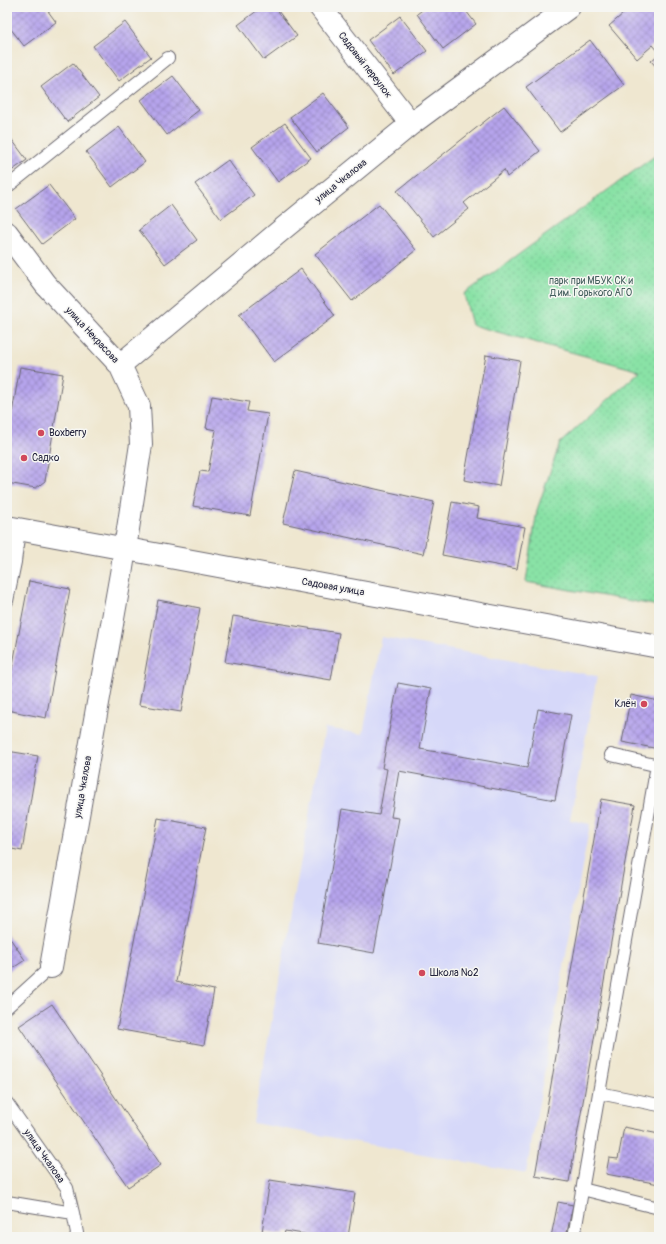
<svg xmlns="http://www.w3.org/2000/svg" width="666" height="1244" font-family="Pangolin,sans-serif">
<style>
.built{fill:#d6d8f9}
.green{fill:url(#green-dots);stroke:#568270}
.building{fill:url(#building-cross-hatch)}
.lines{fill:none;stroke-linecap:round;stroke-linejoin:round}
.lane-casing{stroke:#6a676f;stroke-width:14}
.street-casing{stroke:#6a676f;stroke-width:24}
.secondary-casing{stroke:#6a676f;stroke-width:24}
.lane{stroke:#fff;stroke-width:12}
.street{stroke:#fff;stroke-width:22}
.secondary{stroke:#fff;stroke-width:22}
.poi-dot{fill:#d1495b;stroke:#f6f6f2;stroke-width:1.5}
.labels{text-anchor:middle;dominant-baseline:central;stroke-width:3;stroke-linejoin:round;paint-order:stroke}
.street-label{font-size:10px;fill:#22223b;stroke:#f6f6f2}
.park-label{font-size:10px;fill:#415c5b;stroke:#f6f6f2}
.poi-label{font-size:10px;fill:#22223b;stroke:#f6f6f2;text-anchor:start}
</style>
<defs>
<pattern id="green-dots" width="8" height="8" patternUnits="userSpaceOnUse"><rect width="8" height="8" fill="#89e2a6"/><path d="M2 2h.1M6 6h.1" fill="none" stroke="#76c290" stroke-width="1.8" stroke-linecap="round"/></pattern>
<pattern id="building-cross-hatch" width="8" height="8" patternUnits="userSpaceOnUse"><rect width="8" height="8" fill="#b6a4ec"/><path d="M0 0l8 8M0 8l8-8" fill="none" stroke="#9485c0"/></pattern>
</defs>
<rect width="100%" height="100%" fill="#f6f6f2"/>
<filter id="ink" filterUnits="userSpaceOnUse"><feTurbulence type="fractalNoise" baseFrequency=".025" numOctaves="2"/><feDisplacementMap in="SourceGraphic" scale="8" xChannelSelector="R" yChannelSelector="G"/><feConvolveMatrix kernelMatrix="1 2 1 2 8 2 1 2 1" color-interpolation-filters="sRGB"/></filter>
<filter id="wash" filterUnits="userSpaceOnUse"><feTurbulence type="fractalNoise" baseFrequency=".012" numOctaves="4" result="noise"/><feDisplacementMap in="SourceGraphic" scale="16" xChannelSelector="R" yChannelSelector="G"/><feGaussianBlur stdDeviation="0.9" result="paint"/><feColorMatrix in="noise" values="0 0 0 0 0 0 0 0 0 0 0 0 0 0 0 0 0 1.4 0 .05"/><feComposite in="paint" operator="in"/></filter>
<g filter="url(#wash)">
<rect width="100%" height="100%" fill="#efe7d0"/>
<path class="built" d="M381,637L597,676L570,820L590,824L526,1173L253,1123L325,728L363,734Z"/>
<path class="green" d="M659,153V606L526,582L537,510L560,443L640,371L472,325L464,294Z"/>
<g id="blocks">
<path class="building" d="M7,7H45L56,22L24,46L7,24Z
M262,7H275L297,36L264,60L238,25Z
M426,7H463L476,24L443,49L417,14Z
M631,7H659V52L653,45L637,59L609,26Z
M400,16L427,51L394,75L368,40Z
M125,22L151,57L119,81L93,46Z
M590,40L624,85L560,132L526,87Z
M659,54V70L651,61Z
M73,63L99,97L67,122L41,87Z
M173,76L199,110L167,135L141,100Z
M323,93L349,127L317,152L290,117Z
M504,106L540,151L507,177L504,170L464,203L469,209L434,237L397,191Z
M285,123L311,158L278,182L252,147Z
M119,127L145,162L112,187L86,152Z
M7,133L27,160L7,174Z
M228,160L254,195L221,219L195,184Z
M49,185L75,219L42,244L16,209Z
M379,204L416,250L352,301L315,254Z
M171,205L197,240L165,264L139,230Z
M301,269L335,316L274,362L239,315Z
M486,355L520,361L499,486L464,480Z
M20,367L63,374L45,481L36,488L7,483V435L8,436Z
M212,396L249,402L247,411L268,414L250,516L193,506L200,471L208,472L216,430L206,428Z
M295,471L434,502L423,554L283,523Z
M452,502L479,507L477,518L525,527L517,569L442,555Z
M29,581L70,589L46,718L7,710V695Z
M158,600L200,608L181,712L139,705Z
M233,616L339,633L331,680L225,662Z
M398,683L431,689L420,749L527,768L538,709L571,715L555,800L399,771L391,817L399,818L374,953L318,943L342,809L379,815L387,769L382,768Z
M631,695L659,701V749L622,742Z
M7,751L38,756L22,851L7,848Z
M601,799L635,805L569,1182L535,1176Z
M158,818L206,827L176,982L214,990L204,1045L117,1029Z
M7,934L25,960L7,972Z
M52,1004L161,1165L128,1187L19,1026Z
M624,1127L659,1134V1184L606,1174L609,1158L618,1159Z
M270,1180L355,1193L348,1237H322L285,1231L284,1235L262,1232Z
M558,1202L573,1205L566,1237H551Z"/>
</g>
</g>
<g filter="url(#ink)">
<use href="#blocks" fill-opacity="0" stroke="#6a676f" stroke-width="1"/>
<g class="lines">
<defs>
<path id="lane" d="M7,187L168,58
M7,601L15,562L19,529
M611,755L659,766
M7,1007L51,967
M599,1093L657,765
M7,1103L67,1188L73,1213
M582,1189L659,1208
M7,1202L73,1213L77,1233L76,1237
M574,1237L599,1093L659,1105"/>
<path id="street" d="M320,7L411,124
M7,233L45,284L120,365L139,406L141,444L122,568L51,967
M120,365L279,232L411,124L569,7"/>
<path id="secondary" d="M7,527L659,647"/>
</defs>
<use href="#lane" class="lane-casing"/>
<use href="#street" class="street-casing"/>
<use href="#secondary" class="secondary-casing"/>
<use href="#lane" class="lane"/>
<use href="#street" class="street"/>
<use href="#secondary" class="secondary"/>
</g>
</g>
<g class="poi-dot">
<circle cx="41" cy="433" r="4"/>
<circle cx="24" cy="458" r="4"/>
<circle cx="644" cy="704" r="4"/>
<circle cx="422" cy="973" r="4"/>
</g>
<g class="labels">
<g class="street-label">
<text transform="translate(365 65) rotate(52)">Садовый переулок</text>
<text transform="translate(341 181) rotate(-39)">улица Чкалова</text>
<text transform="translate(92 335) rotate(47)">улица Некрасова</text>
<text transform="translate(333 587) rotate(10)">Садовая улица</text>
<text transform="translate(83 787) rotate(-80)">улица Чкалова</text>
<text transform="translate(44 1156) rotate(55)">улица Чкалова</text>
</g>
<g class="park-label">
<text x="591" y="281">парк при МБУК СК и<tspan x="591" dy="12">Д им. Горького АГО</tspan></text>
</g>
<g class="poi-label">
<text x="49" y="433">Boxberry</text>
<text x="32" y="458">Садко</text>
<text x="636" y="704" text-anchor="end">Клён</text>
<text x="430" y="973">Школа №2</text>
</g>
</g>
<rect width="666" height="1244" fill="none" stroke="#f6f6f2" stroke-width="24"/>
</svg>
